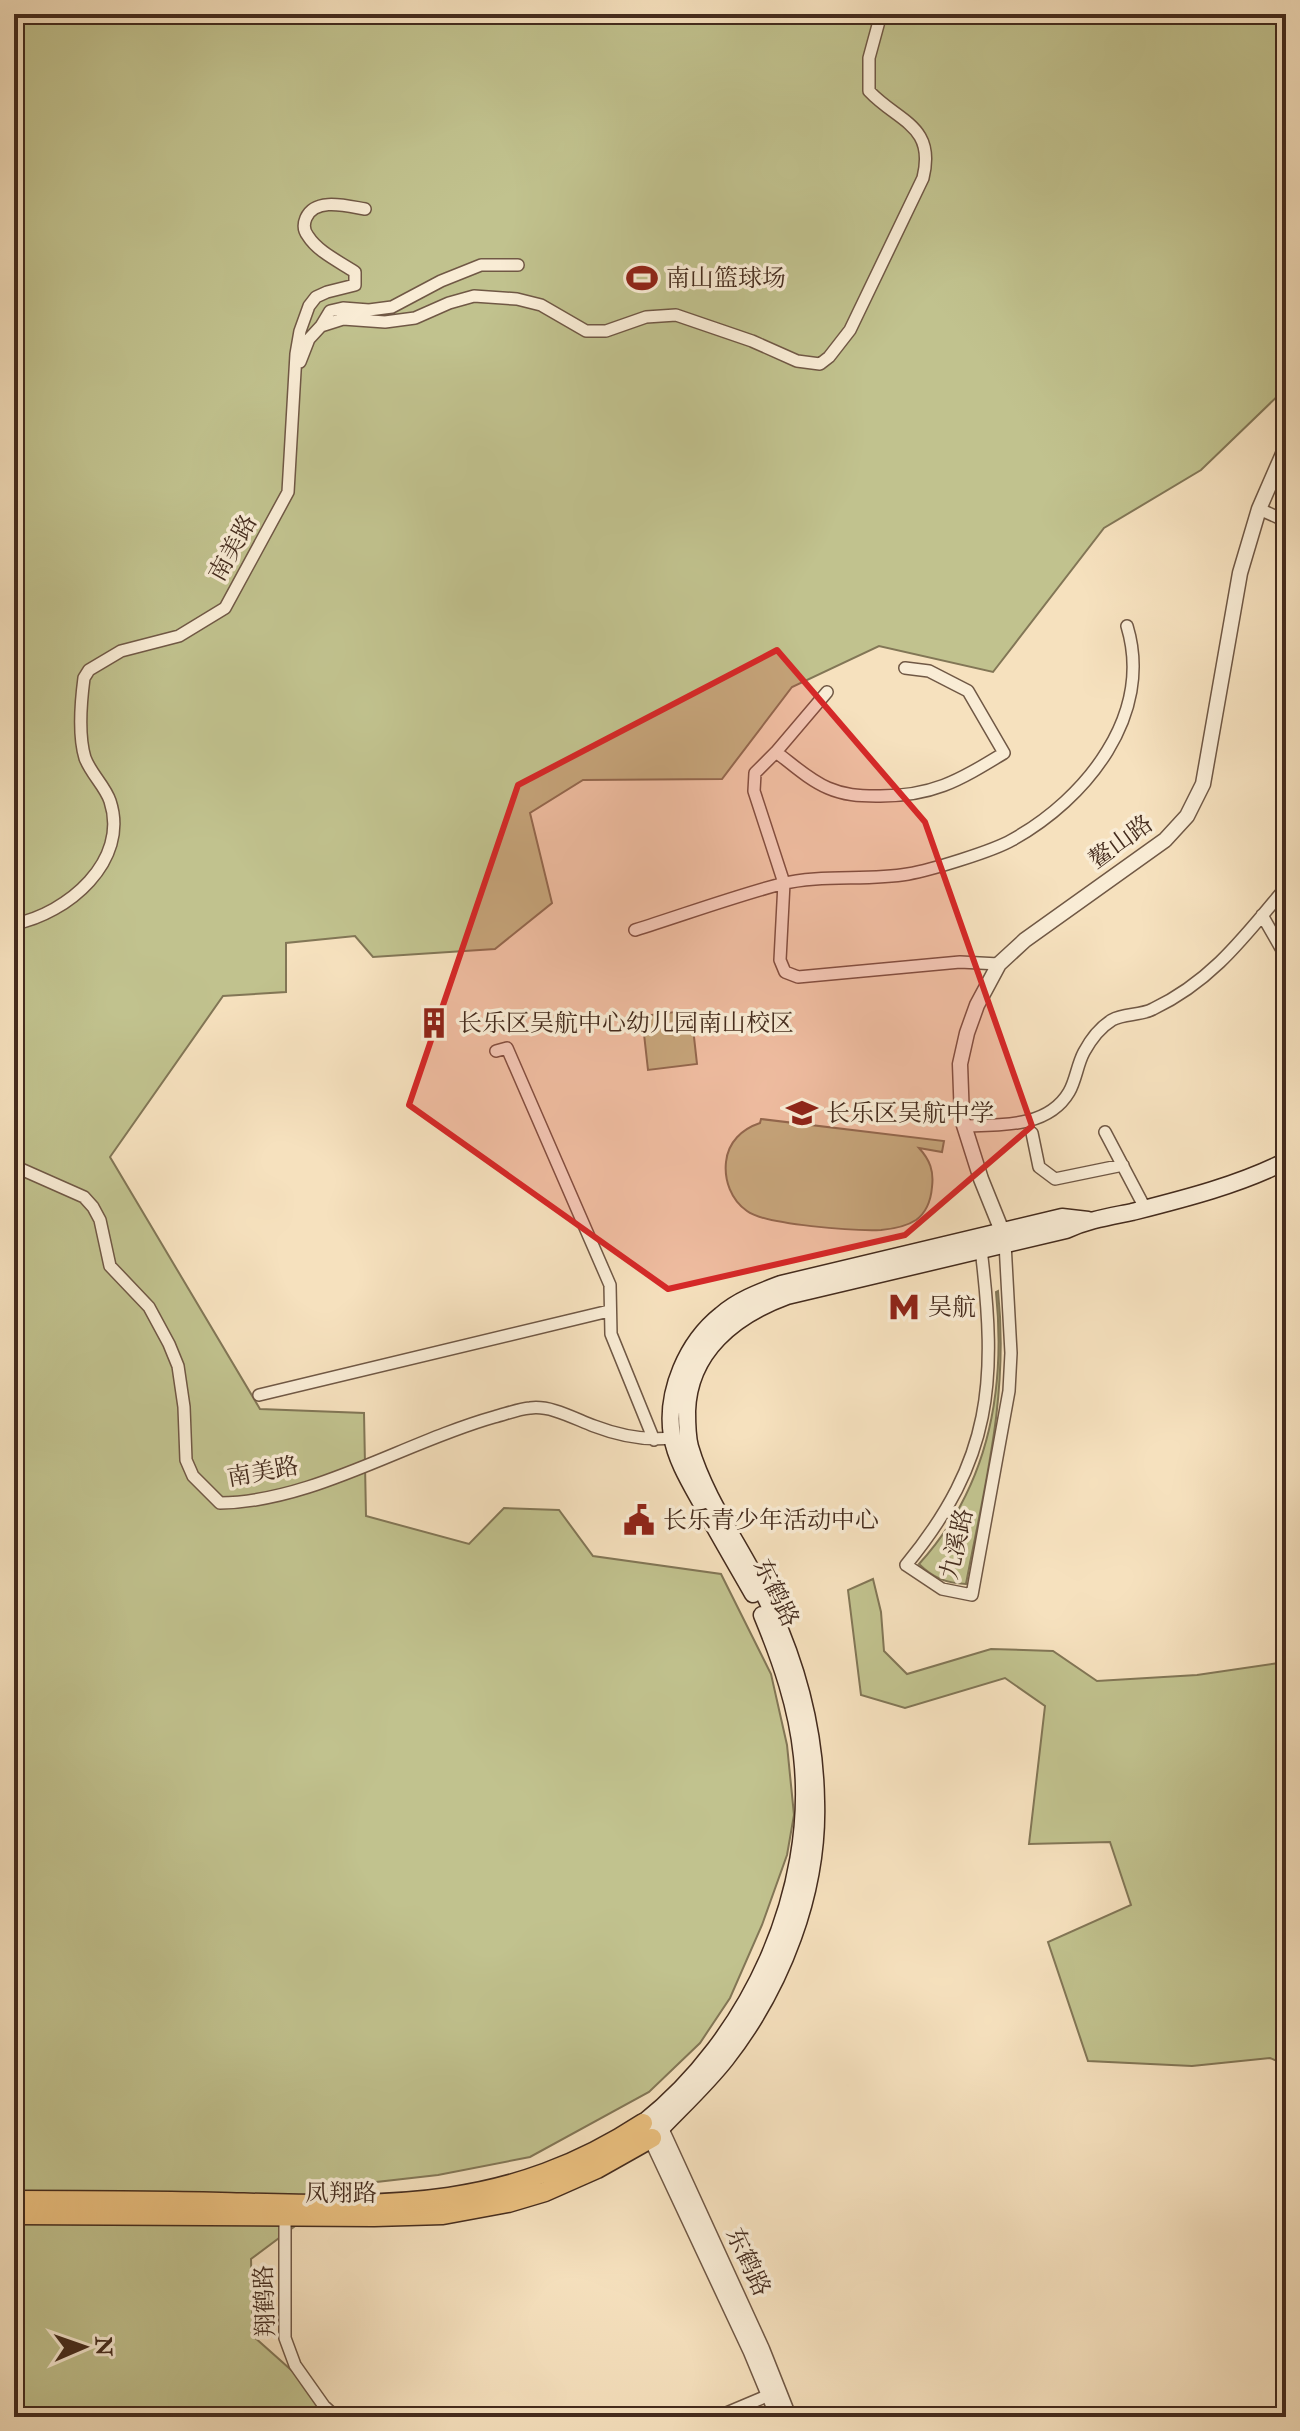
<svg xmlns="http://www.w3.org/2000/svg" width="1300" height="2431" font-family="'IM FELL Double Pica','Noto Serif SC',serif">
<style>
.green{fill:#c1c28e;stroke:#827656;stroke-width:2}
.lines{fill:none;stroke-linecap:round;stroke-linejoin:round}
.minor-casing{stroke:#705845;stroke-width:14}
.tertiary-casing{stroke:#705845;stroke-width:17}
.secondary-casing{stroke:#442b1d;stroke-width:19}
.primary-casing{stroke:#442b1d;stroke-width:21}
.minor{stroke:#f9ecd5;stroke-width:11}
.tertiary{stroke:#f9ecd5;stroke-width:14}
.secondary{stroke:#f9ecd5;stroke-width:16}
.primary{stroke:#ebc07f;stroke-width:18}
.marked{fill:#d62828;fill-opacity:0.2;stroke:#d62828;stroke-width:6;stroke-linejoin:round}
.labels{text-anchor:middle;dominant-baseline:central;stroke-width:7;stroke-linejoin:round;paint-order:stroke}
.poi-label{font-size:24px;fill:#442b1d;stroke:#f9ecd5;text-anchor:start}
.street-label{font-size:24px;fill:#442b1d;stroke:#f9ecd5}
</style>
<rect width="100%" height="100%" fill="#f6e1be"/>
<filter id="stains"><feTurbulence type="fractalNoise" baseFrequency=".0025" numOctaves="4"/><feColorMatrix values="0 0 0 0 .2 0 0 0 0 .09 0 0 0 0 .02 0 0 0 .5 -.17"/></filter>
<radialGradient id="worn" r=".72"><stop offset=".6" stop-color="#630" stop-opacity="0"/><stop offset="1" stop-color="#630" stop-opacity=".3"/></radialGradient>
<path class="green" d="M14,14H1286V388L1201,470L1104,528L993,672L879,646L792,687L722,779L583,780L530,813L552,903L495,949L373,957L355,936L286,943V992L223,996L110,1157L260,1409L364,1413L366,1516L469,1544L504,1508L559,1510L593,1556L721,1574L771,1674L787,1745L794,1815L787,1855L762,1925L730,1998L700,2043L649,2092L530,2157L438,2175L350,2185L251,2259L253,2336L344,2417H14Z
M691,1010L697,1064L648,1070L642,1016Z
M761,1119L944,1141L942,1152L919,1148C930,1160 934,1171 932,1187C931,1199 927,1212 916,1220C907,1226 892,1229 881,1230C856,1231 765,1225 747,1211C731,1200 724,1180 726,1162C728,1142 742,1129 760,1123Z
M998,1291C1009,1394 985,1484 966,1584C946,1583 933,1578 919,1564C988,1488 1006,1392 996,1292Z
M873,1579L881,1612L884,1651L907,1674L991,1649L1053,1651L1097,1681L1197,1675L1286,1662V2065L1270,2058L1192,2066L1088,2061L1048,1942L1131,1905L1110,1842L1029,1844L1045,1706L1005,1678L905,1708L861,1695L848,1590Z"/>
<g class="lines">
<defs>
<path id="minor" d="M321,326L330,311L343,308L369,310L392,307L441,281L481,265H518
M300,362L309,339L321,326L343,319L385,322L415,318L449,303L474,296L517,299L541,305L586,331H606L646,317L676,315L752,341L797,361L820,364L829,357L850,330L923,178C936,125 898,122 869,91V58L881,14
M1259,509L1286,521
M827,692L776,752L755,773L754,791L784,883L780,960L785,972L798,977L960,962L999,964
M776,752C792,764 809,780 828,788C844,795 859,796 876,796C932,797 958,781 1004,753L968,691L929,671L905,668
M1262,915L1286,957
M14,924C67,914 130,861 110,801C105,786 91,774 85,758C78,735 81,701 84,678L89,670L121,651L179,636L225,608L288,492L296,354L300,331L309,306L316,297L327,292L355,285V272C340,262 318,252 308,236C304,231 303,225 306,218C315,197 347,206 365,209
M635,930C683,915 732,897 781,884C821,874 867,881 908,874C931,870 993,851 1012,840C1086,799 1154,715 1127,626
M496,1051L507,1048L610,1285L611,1334L654,1440
M964,1126C1000,1125 1048,1128 1069,1092C1076,1080 1077,1065 1084,1052C1091,1039 1099,1028 1112,1020C1124,1013 1140,1016 1153,1009C1212,981 1245,936 1286,887
M1105,1132L1145,1208
M1032,1133L1039,1167L1055,1179L1123,1165
M14,1166L84,1197L93,1207L100,1220L110,1266L149,1307L169,1344L178,1366L184,1407L186,1460L193,1476L220,1503C312,1502 405,1442 494,1417C506,1414 518,1409 530,1408C551,1405 575,1419 594,1426C620,1436 644,1441 672,1438
M981,1249C997,1381 993,1459 906,1565L942,1589L972,1595L1009,1391L1011,1353L1005,1243
M259,1395L609,1311
M285,2216V2338L295,2365L324,2406L336,2417
M717,2417L774,2393"/>
<path id="tertiary" d="M1002,1231L981,1179L962,1119L960,1064L967,1033L977,1005L999,964L1025,940L1165,840L1187,816L1203,784L1240,573L1259,509L1286,447
M658,2122L762,2349L789,2417
M647,2130L751,2352L778,2417"/>
<path id="secondary" d="M753,1594C737,1566 720,1537 704,1508C692,1486 676,1461 672,1436C665,1392 687,1342 721,1315C738,1300 760,1292 781,1284L1062,1217L1088,1220
M643,2123C749,2039 817,1892 802,1756C797,1707 781,1661 762,1615
M652,2138C677,2111 704,2087 726,2059C782,1987 819,1892 816,1801C815,1733 799,1670 771,1609C747,1554 707,1505 690,1447C687,1436 687,1423 687,1411C689,1351 735,1315 787,1296L1066,1230C1088,1220 1108,1217 1132,1212C1183,1199 1239,1185 1286,1161"/>
<path id="primary" d="M14,2200C83,2200 152,2200 221,2202C380,2206 504,2214 643,2123
M14,2215L374,2217L443,2215L508,2203L545,2192L597,2169L652,2138"/>
</defs>
<use href="#minor" class="minor-casing"/>
<use href="#tertiary" class="tertiary-casing"/>
<use href="#secondary" class="secondary-casing"/>
<use href="#primary" class="primary-casing"/>
<use href="#minor" class="minor"/>
<use href="#tertiary" class="tertiary"/>
<use href="#secondary" class="secondary"/>
<use href="#primary" class="primary"/>
</g>
<path class="marked" d="M777,650L925,822L1032,1126L905,1235L668,1289L409,1105L518,785Z"/>
<defs>
<symbol id="stadium-bare" viewBox="-9 -9 18 18"><path d="M0-5a6.5 5 0 1 0 0 10a6.5 5 0 1 0 0-10ZM-3.5-1.8h7v3.6h-7Z" fill="#8f2418" stroke="#f9ecd5" stroke-width="2.5" paint-order="stroke"/></symbol>
<symbol id="building-bare" viewBox="-9 -9 18 18"><path d="M-4-6H4V6H1V3H-1V6H-4ZM-2.5-4.3h1.7v1.8h-1.7ZM.8-4.3h1.7v1.8H.8ZM-2.5-1h1.7V.8h-1.7ZM.8-1h1.7V.8H.8Z" fill="#8f2418" stroke="#f9ecd5" stroke-width="2.5" paint-order="stroke"/></symbol>
<symbol id="school-bare" viewBox="-9 -9 18 18"><path d="M0-5L7-2L0 1L-7-2ZM-4 1L0 2.5L4 1V4Q0 6-4 4Z" fill="#8f2418" stroke="#f9ecd5" stroke-width="2.5" paint-order="stroke"/></symbol>
<symbol id="metro-bare" viewBox="-9 -9 18 18"><path d="M-5.5 5V-5H-3L0 0L3-5H5.5V5H3V-.5L0 4L-3-.5V5Z" fill="#8f2418" stroke="#f9ecd5" stroke-width="2.5" paint-order="stroke"/></symbol>
<symbol id="civic-bare" viewBox="-9 -9 18 18"><path d="M-.6-6.5H3V-4.5H.6V-3L4-1V1h2V6H-6V1h2V-1L-.6-3ZM-1.2 2.5V6h2.4V2.5Z" fill="#8f2418" stroke="#f9ecd5" stroke-width="2.5" paint-order="stroke"/></symbol>
</defs>
<g fill-rule="evenodd">
<use href="#stadium-bare" x="620" y="256" width="44" height="44"/>
<use href="#building-bare" x="412" y="1001" width="44" height="44"/>
<use href="#school-bare" x="780" y="1091" width="44" height="44"/>
<use href="#metro-bare" x="882" y="1285" width="44" height="44"/>
<use href="#civic-bare" x="617" y="1498" width="44" height="44"/>
</g>
<g class="labels">
<g class="poi-label">
<text x="666" y="278">南山篮球场</text>
<text x="458" y="1023">长乐区吴航中心幼儿园南山校区</text>
<text x="826" y="1113">长乐区吴航中学</text>
<text x="928" y="1307">吴航</text>
<text x="663" y="1520">长乐青少年活动中心</text>
</g>
<g class="street-label">
<text transform="translate(233 548) rotate(-61)">南美路</text>
<text transform="translate(1121 842) rotate(-36)">鳌山路</text>
<text transform="translate(263 1472) rotate(-10)">南美路</text>
<text transform="translate(957 1544) rotate(-77)">九溪路</text>
<text transform="translate(776 1593) rotate(64)">东鹤路</text>
<text x="341" y="2193">凤翔路</text>
<text transform="translate(748 2262) rotate(65)">东鹤路</text>
<text transform="translate(265 2301) rotate(-92)">翔鹤路</text>
</g>
</g>
<rect width="1300" height="2431" fill="none" stroke="#f6e1be" stroke-width="48"/>
<rect x="16" y="16" width="1268" height="2399" fill="none" stroke="#442b1d" stroke-width="4"/>
<rect x="24" y="24" width="1252" height="2383" fill="none" stroke="#442b1d" stroke-width="2"/>
<g transform="translate(84 2347) rotate(88)" stroke="#f9ecd5" stroke-width="6" paint-order="stroke">
<path d="M0-6L14 30L0 20L-14 30Z" fill="#442b1d"/>
<text y="-12" font-size="22" font-weight="bold" text-anchor="middle" fill="#442b1d">N</text>
</g>
<rect width="100%" height="100%" filter="url(#stains)"/>
<rect width="100%" height="100%" fill="url(#worn)"/>
</svg>
